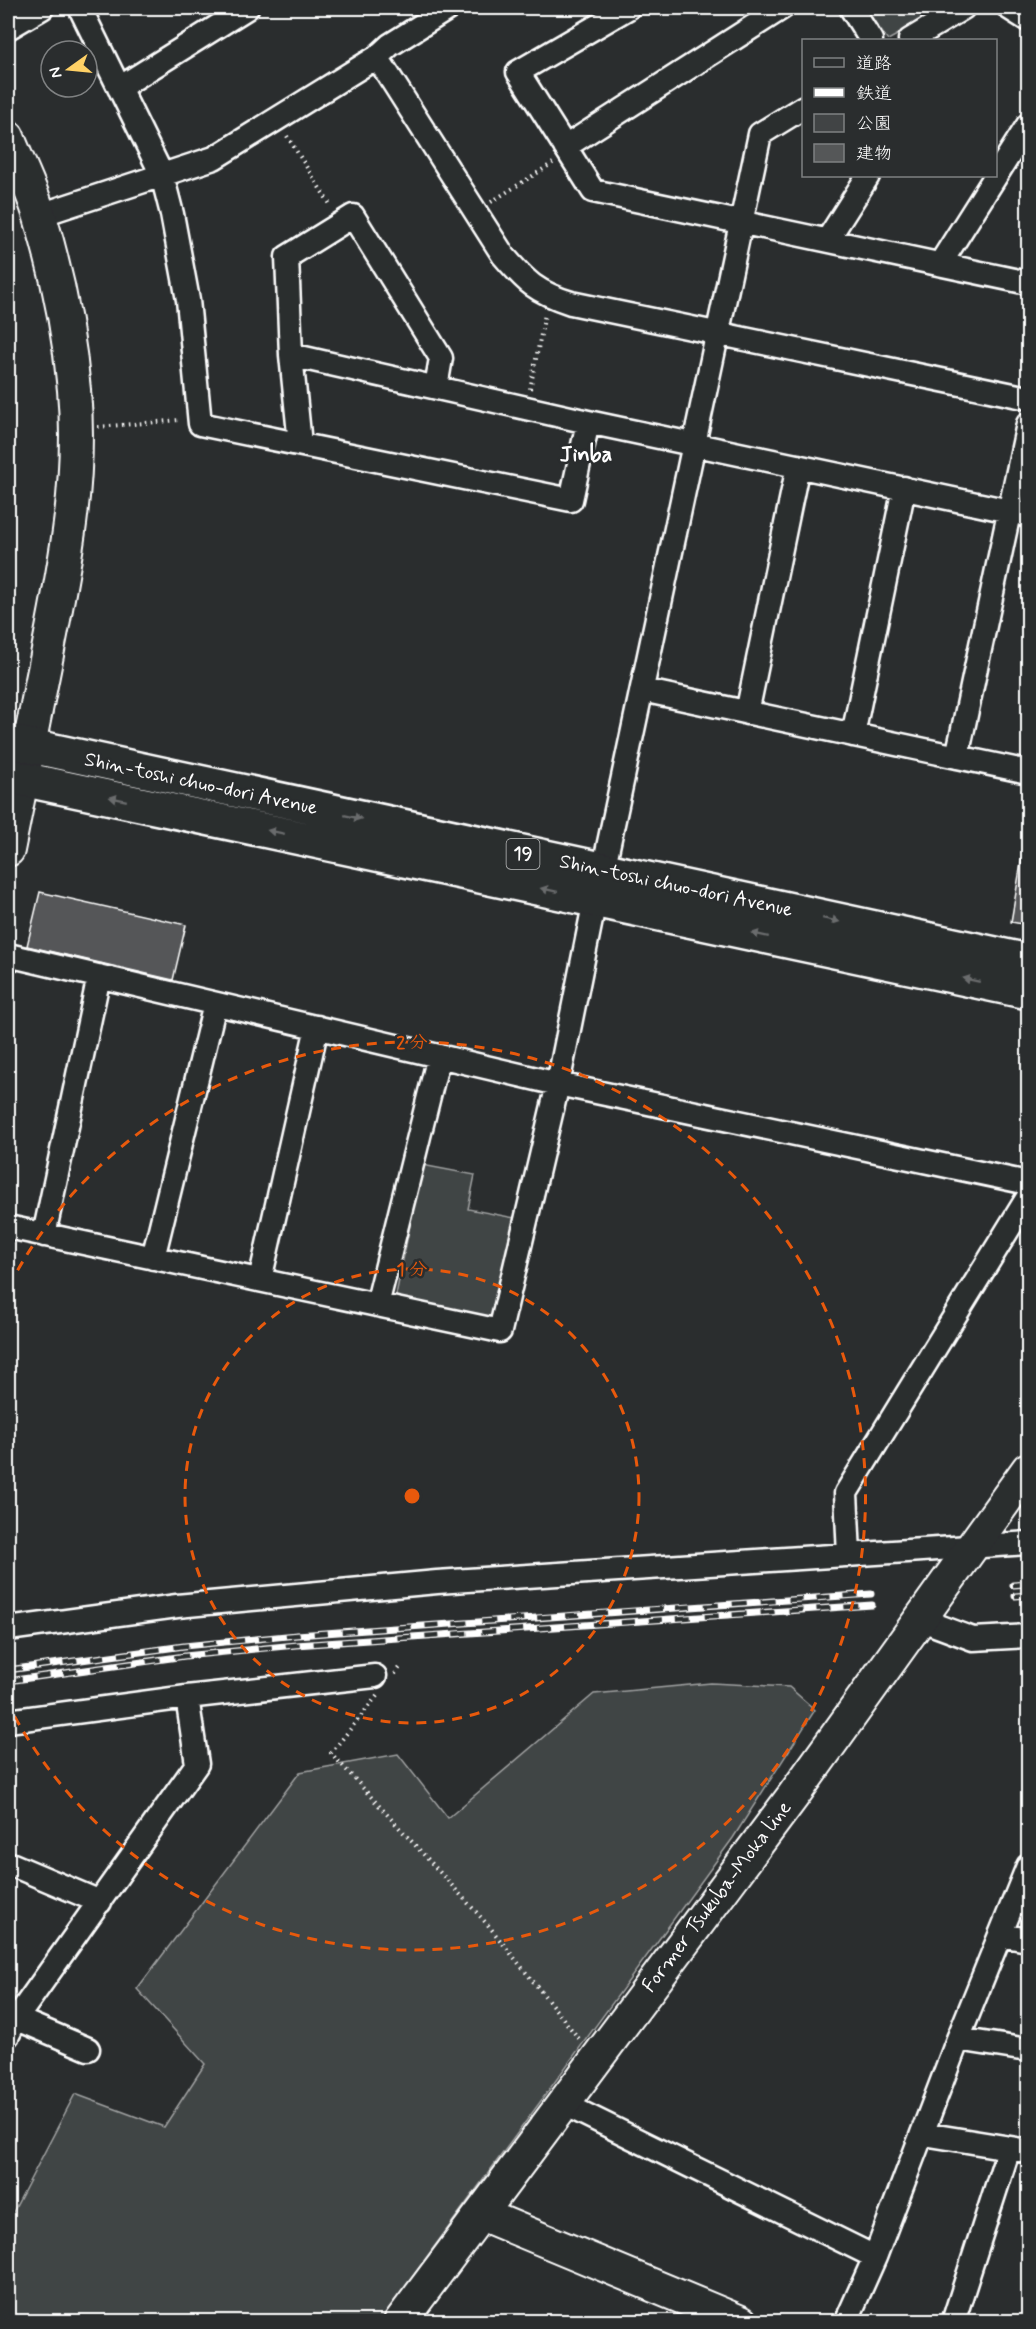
<svg xmlns="http://www.w3.org/2000/svg" width="1036" height="2329" font-family="Mynerve,'Klee One',sans-serif">
<style>
.green{fill:#414445;stroke:#a0a2a2;stroke-width:1.5}
.building{fill:#555758;stroke:#fff;stroke-width:1.5}
.lines{fill:none;stroke-linecap:round;stroke-linejoin:round}
.street-casing{stroke:#fff;stroke-width:27}
.secondary-casing{stroke:#fff;stroke-width:36}
.primary-casing{stroke:#fff;stroke-width:38}
.path{stroke:#fff;stroke-width:4;stroke-dasharray:1.5 4.5;stroke-linecap:butt}
.street{stroke:#2a2d2e;stroke-width:22}
.secondary{stroke:#2a2d2e;stroke-width:32}
.primary{stroke:#2a2d2e;stroke-width:33}
.rail-casing{stroke:#fff;stroke-width:7}
.rail{stroke:#2a2d2e;stroke-width:4.5;stroke-dasharray:14;stroke-linecap:butt}
.oneway{fill:#6a6c6d}
.ring{fill:none;stroke:#e8590c;stroke-width:3;stroke-dasharray:10 8}
.labels{text-anchor:middle;dominant-baseline:central;stroke-width:5;stroke-linejoin:round;paint-order:stroke}
.shield{fill:#2a2d2e;stroke:#bfc0c0;stroke-width:1.5}
.shield-label{font-size:18px;font-weight:bold;fill:#fff}
.street-label{font-size:20px;fill:#fff;stroke:#2a2d2e}
.quarter-label{font-size:22px;font-weight:bold;fill:#fff;stroke:#2a2d2e}
.centre{fill:#e8590c;stroke:#2a2d2e;stroke-width:3}
.ring-label{font-size:18px;text-anchor:middle;font-weight:bold;fill:#e8590c;stroke:#2a2d2e;stroke-width:5;stroke-linejoin:round;paint-order:stroke}
</style>
<rect width="100%" height="100%" fill="#2a2d2e"/>
<filter id="ink" filterUnits="userSpaceOnUse"><feTurbulence type="fractalNoise" baseFrequency=".0167" numOctaves="2"/><feDisplacementMap in="SourceGraphic" scale="12" xChannelSelector="R" yChannelSelector="G"/><feConvolveMatrix kernelMatrix="1 2 1 2 8 2 1 2 1" color-interpolation-filters="sRGB"/></filter>
<g filter="url(#ink)">
<path class="green" d="M864,8H946L888,40Z
M422,1165L475,1175L468,1209L520,1219L490,1323L400,1303L396,1295Z
M711,1683L789,1687L815,1710L733,1838L380,2321H8V2222L75,2094L164,2127L205,2064L137,1989L300,1772L398,1754L448,1818L594,1694Z"/>
<path class="building" d="M1028,822V925L1011,922Z
M40,892L186,925L173,980L27,946Z"/>
<g class="lines">
<defs>
<path id="street" d="M80,8L162,175L172,214L188,300L200,424L571,500L588,422
M628,8L518,72L593,191L1028,283
M851,8L871,40
M1009,8L1028,20
M8,28L42,8
M910,40L963,8
M377,57L390,45L449,8
M119,88L247,8
M565,147L782,8
M40,215L214,158L377,57L503,255C526,282 536,292 571,303L1028,398
M828,239L868,176
M940,264L1028,125
M291,355L588,422L1028,515
M300,444L291,355L287,257L353,216L441,358L436,387
M642,690L1028,772
M747,713L798,466
M853,735L904,488
M957,757L1028,424
M603,871L760,134L804,107
M8,955L558,1084L595,900
M8,1227L500,1331L558,1084L1028,1183
M44,1235L99,976
M153,1258L215,1004
M260,1280L317,1027
M377,1305L439,1056
M849,1555L846,1493L1028,1197
M919,1619L973,1639L1028,1636
M8,1629L177,1606L437,1582L1028,1543
M8,1721L187,1697L375,1676
M8,1863L100,1902
M1001,1935L1028,1940
M8,2015L88,2049
M8,2035L16,2019L197,1764L187,1697
M958,2039L1028,2050
M562,2103L875,2257
M924,2134L1028,2151
M846,2322L875,2257L958,2039L1028,1866
M953,2322L1009,2148"/>
<path id="secondary" d="M8,137C18,163 32,189 40,217C57,273 69,331 74,390C82,478 65,564 48,650C35,717 21,783 8,850
M481,2214L741,2322
M400,2322L793,1796L1028,1469"/>
<path id="primary" d="M8,741L1028,961
M8,776L1028,992"/>
</defs>
<use href="#street" class="street-casing"/>
<use href="#secondary" class="secondary-casing"/>
<use href="#primary" class="primary-casing"/>
<path class="path" d="M287,136L331,206
M491,202L553,163
M530,389L545,314
M98,427L180,420
M395,1674L402,1665
M377,1696L331,1753L488,1925L580,2040"/>
<use href="#street" class="street"/>
<use href="#secondary" class="secondary"/>
<use href="#primary" class="primary"/>
<defs>
<path id="rail" d="M1013,1585L1028,1584
M1015,1596L1028,1595
M8,1670L184,1646L297,1635L871,1594
M8,1681L185,1656L296,1645L872,1605"/>
</defs>
<use href="#rail" class="rail-casing"/>
<use href="#rail" class="rail"/>
</g>
<defs><path id="oneway-solid" d="M-6-.8H1V-3.2L6.5 0L1 3.2V.8H-6Z" transform="scale(1.5)"/></defs>
<g class="oneway">
<use href="#oneway-solid" transform="translate(118 799) rotate(-168)"/>
<use href="#oneway-solid" transform="translate(353 817) rotate(12)"/>
<use href="#oneway-solid" transform="translate(276 832) rotate(-168)"/>
<use href="#oneway-solid" transform="translate(549 890) rotate(-168)"/>
<use href="#oneway-solid" transform="translate(831 920) rotate(12)"/>
<use href="#oneway-solid" transform="translate(760 935) rotate(-168)"/>
<use href="#oneway-solid" transform="translate(971 980) rotate(-168)"/>
</g>
</g>
<g class="ring">
<circle cx="412" cy="1496" r="227"/>
<path d="M9 1286A454 454 0 1 1 9 1706"/>
</g>
<g class="labels">
<rect class="shield" x="506.5" y="839" width="33" height="30" rx="4.5"/>
<g class="shield-label">
<text x="523" y="854">19</text>
</g>
<g class="street-label">
<text transform="translate(201 784) rotate(12)">Shin-toshi chuo-dori Avenue</text>
<text transform="translate(676 886) rotate(12)">Shin-toshi chuo-dori Avenue</text>
<text transform="translate(717 1897) rotate(-53)">Former Tsukuba-Moka line</text>
</g>
<g class="quarter-label">
<text x="586" y="455">Jinba</text>
</g>
</g>
<circle cx="412" cy="1496" r="9" class="centre"/>
<g class="ring-label">
<text x="412" y="1048">2 分</text>
<text x="412" y="1275">1 分</text>
</g>
<rect width="1036" height="2329" fill="none" stroke="#2a2d2e" stroke-width="30"/>
<rect x="15" y="15" width="1006" height="2299" fill="none" stroke="#fff" stroke-width="2" filter="url(#ink)"/>
<rect x="802" y="39" width="195" height="138" fill="#2a2d2e" stroke="#7f8182" stroke-width="1.5"/>
<rect x="814" y="58" width="30" height="9" fill="#2a2d2e" stroke="#7f8182" stroke-width="1.5"/>
<text x="856" y="69" font-size="18" fill="#ffffff">道路</text>
<rect x="814" y="88" width="30" height="9" fill="#ffffff" stroke="#7f8182" stroke-width="1.5"/>
<text x="856" y="99" font-size="18" fill="#ffffff">鉄道</text>
<rect x="814" y="114" width="30" height="18" fill="#414445" stroke="#7f8182" stroke-width="1.5"/>
<text x="856" y="129" font-size="18" fill="#ffffff">公園</text>
<rect x="814" y="144" width="30" height="18" fill="#555758" stroke="#7f8182" stroke-width="1.5"/>
<text x="856" y="159" font-size="18" fill="#ffffff">建物</text>
<g transform="translate(69 69) rotate(255)"><circle r="28" fill="#2a2d2e" stroke="#7f8182" stroke-width="1.5"/>
<path d="M0-4.5L10 22L0 15L-10 22Z" fill="#ffd166"/>
<text y="-9" font-size="16" font-weight="bold" text-anchor="middle" fill="#ffffff">N</text>
</g>
</svg>
